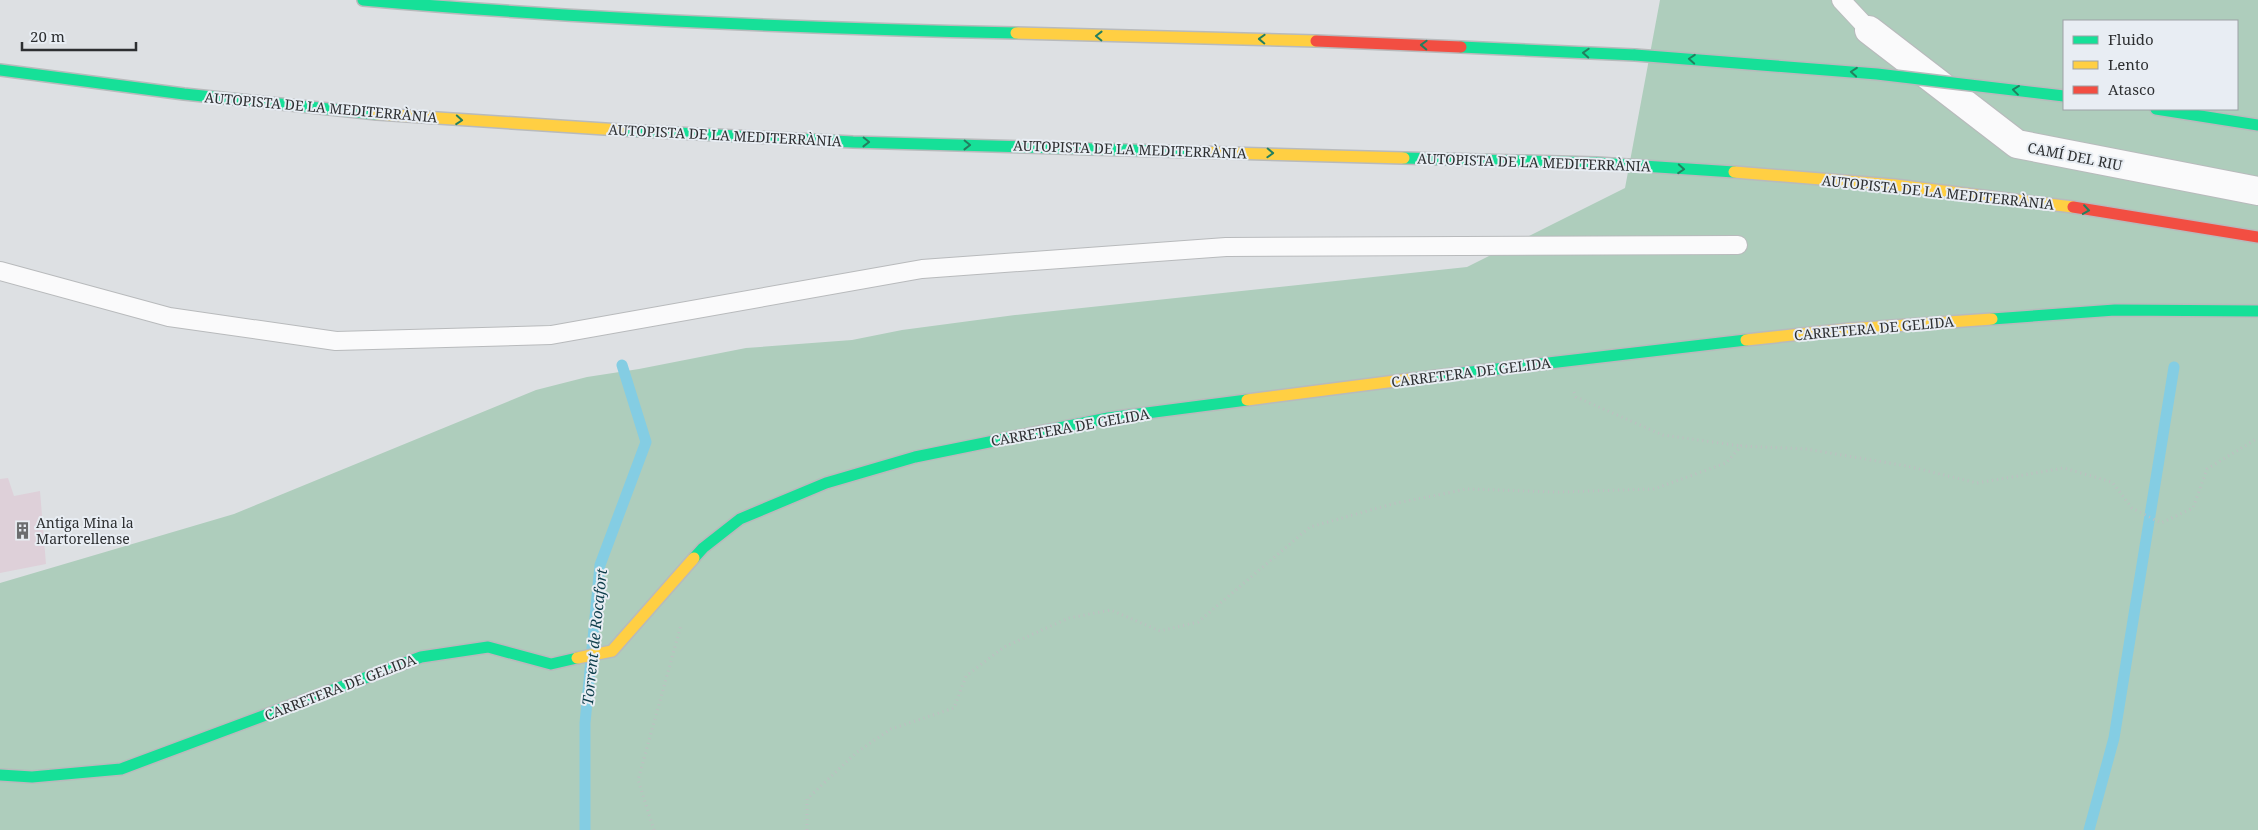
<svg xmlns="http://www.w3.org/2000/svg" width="2258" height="830" font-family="'Noto Serif',serif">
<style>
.green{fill:#aecdbc;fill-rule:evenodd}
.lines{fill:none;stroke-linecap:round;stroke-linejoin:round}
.stream{stroke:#84cde3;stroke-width:11}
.building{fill:#ded0d9}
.lane-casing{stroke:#b8babc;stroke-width:20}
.street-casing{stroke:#b8babc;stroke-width:30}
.fast-casing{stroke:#b8babc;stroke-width:14}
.slow-casing{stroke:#b8babc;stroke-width:14}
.jam-casing{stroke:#b8babc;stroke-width:14}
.path{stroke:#bebfc1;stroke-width:3;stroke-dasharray:1 4;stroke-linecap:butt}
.lane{stroke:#fafafb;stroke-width:18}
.street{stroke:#fafafb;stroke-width:28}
.fast{stroke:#16e098;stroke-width:11}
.slow{stroke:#ffcf43;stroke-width:11}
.jam{stroke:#f24e42;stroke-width:11}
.fast-bridge-casing{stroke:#b8babc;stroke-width:14;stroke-linecap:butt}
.fast-bridge{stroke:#16e098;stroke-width:11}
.oneway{stroke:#237f5f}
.labels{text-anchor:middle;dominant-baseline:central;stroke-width:4;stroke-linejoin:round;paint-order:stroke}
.street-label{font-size:14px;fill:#2d2f31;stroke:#e8edf3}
.poi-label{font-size:14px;fill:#2d2f31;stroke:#e8edf3;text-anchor:start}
.water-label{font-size:15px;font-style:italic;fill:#0c3c49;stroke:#e8edf3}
</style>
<rect width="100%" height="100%" fill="#dde0e3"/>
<path class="green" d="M1660,0H2258V830H0V583L234,514L536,390L587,377L639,369L746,348L852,340L902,330L1015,315L1467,267L1625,188ZM2064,21H2237V109H2064Z"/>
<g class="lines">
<path class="stream" d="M585,830V723L600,565L646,442L622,365
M2089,830L2114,738L2174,367"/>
</g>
<path class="building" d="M8,478L14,496L40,491L46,564L0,573V479Z"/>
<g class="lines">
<defs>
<path id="lane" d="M1841,0L1869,30
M0,271L169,317L336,341L551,335L922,269L1226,247L1738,245"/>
<path id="street" d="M1869,30L2017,144L2258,191"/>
<path id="fast" d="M363,0C580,19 798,28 1016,33
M1461,47L1635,55
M0,70L184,94L377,114
M2156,109L2258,125
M620,130L853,142L1195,152
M1404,158L1597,163L1734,172
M1992,319L2115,310L2258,311
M1411,379L1746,340
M694,558L703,548L740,519L826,483L915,457L1108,418L1247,400
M0,775L32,777L121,769L421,657L488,647L551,664L577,658"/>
<path id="slow" d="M1016,33L1316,41
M377,114L620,130
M1195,152L1404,158
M1734,172L1895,185L2073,207
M1746,340L1849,329L1992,319
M1247,400L1411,379
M577,658L612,651L694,558"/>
<path id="jam" d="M1316,41L1461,47
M2073,207L2258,237"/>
</defs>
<use href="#lane" class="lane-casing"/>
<use href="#street" class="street-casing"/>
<use href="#fast" class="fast-casing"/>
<use href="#slow" class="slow-casing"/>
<use href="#jam" class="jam-casing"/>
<path class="path" d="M1574,392L1576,397L1663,435L1741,446
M654,830L638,780L681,625
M807,830V799L857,752L891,729L954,708L966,676L1004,647L1069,618L1111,610L1160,631L1198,622L1310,527L1392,504L1467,489L1557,492L1654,489L1726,463L1741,446L1806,449L1907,466L1977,483L2064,468L2112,482L2132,508L2161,523L2193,508L2207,469L2258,438"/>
<use href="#lane" class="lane"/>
<use href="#street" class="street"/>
<use href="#fast" class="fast"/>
<use href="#slow" class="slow"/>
<use href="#jam" class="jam"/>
<defs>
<path id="fast-bridge" d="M1635,55L1877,74L2064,96"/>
</defs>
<use href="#fast-bridge" class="fast-bridge-casing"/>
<use href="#fast-bridge" class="fast-bridge"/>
</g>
<defs><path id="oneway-chevron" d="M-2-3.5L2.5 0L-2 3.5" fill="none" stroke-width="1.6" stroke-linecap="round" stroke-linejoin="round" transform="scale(1.25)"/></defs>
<g class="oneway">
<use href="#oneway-chevron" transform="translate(1099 36) rotate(-179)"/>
<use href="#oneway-chevron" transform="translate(1262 39) rotate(-178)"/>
<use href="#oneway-chevron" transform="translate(1424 45) rotate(-178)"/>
<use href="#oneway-chevron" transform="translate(1586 53) rotate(-177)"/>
<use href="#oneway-chevron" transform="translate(1692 59) rotate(-176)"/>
<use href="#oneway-chevron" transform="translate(1854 72) rotate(-175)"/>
<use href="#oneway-chevron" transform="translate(2016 90) rotate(-173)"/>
<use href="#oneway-chevron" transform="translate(459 120) rotate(4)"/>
<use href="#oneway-chevron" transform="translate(866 142) rotate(1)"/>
<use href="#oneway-chevron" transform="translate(967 145) rotate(1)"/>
<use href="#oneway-chevron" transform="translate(1270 153) rotate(2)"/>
<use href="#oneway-chevron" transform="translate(1681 169) rotate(4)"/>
<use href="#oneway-chevron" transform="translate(2086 210) rotate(8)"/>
</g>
<defs>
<symbol id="building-bare" viewBox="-9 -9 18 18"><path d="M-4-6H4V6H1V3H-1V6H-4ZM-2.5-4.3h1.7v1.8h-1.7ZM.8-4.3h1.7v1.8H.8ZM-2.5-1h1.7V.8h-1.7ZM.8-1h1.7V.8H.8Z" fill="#6b6d6f" stroke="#e8edf3" stroke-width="2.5" paint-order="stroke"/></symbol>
</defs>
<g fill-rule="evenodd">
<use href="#building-bare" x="10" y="518" width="25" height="25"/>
</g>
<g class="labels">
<g class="street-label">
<text transform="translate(321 107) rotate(5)">AUTOPISTA DE LA MEDITERRÀNIA</text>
<text transform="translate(725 135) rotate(3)">AUTOPISTA DE LA MEDITERRÀNIA</text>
<text transform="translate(1130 149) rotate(2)">AUTOPISTA DE LA MEDITERRÀNIA</text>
<text transform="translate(2075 156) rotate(11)">CAMÍ DEL RIU</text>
<text transform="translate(1534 162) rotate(2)">AUTOPISTA DE LA MEDITERRÀNIA</text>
<text transform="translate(1938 192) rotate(6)">AUTOPISTA DE LA MEDITERRÀNIA</text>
<text transform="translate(1874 328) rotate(-5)">CARRETERA DE GELIDA</text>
<text transform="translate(1471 372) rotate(-7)">CARRETERA DE GELIDA</text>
<text transform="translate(1070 427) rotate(-10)">CARRETERA DE GELIDA</text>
<text transform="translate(340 687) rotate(-21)">CARRETERA DE GELIDA</text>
</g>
<g class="poi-label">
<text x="36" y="522">Antiga Mina la<tspan x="36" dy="16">Martorellense</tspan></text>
</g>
<g class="water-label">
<text transform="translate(594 637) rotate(-84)">Torrent de Rocafort</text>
</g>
</g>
<rect x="2063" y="20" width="175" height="90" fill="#e8edf3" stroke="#9da1a5"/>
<rect x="2073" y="36" width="25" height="8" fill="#16e098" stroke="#9da1a5"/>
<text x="2108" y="45" font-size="15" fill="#2d2f31">Fluido</text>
<rect x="2073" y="61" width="25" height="8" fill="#ffcf43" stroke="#9da1a5"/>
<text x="2108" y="70" font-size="15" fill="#2d2f31">Lento</text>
<rect x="2073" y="86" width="25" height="8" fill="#f24e42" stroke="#9da1a5"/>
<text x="2108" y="95" font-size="15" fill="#2d2f31">Atasco</text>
<path d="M22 42v8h114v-8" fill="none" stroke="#2d2f31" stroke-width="2.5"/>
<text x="30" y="42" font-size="15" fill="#2d2f31" stroke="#e8edf3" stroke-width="4" paint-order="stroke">20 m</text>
</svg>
